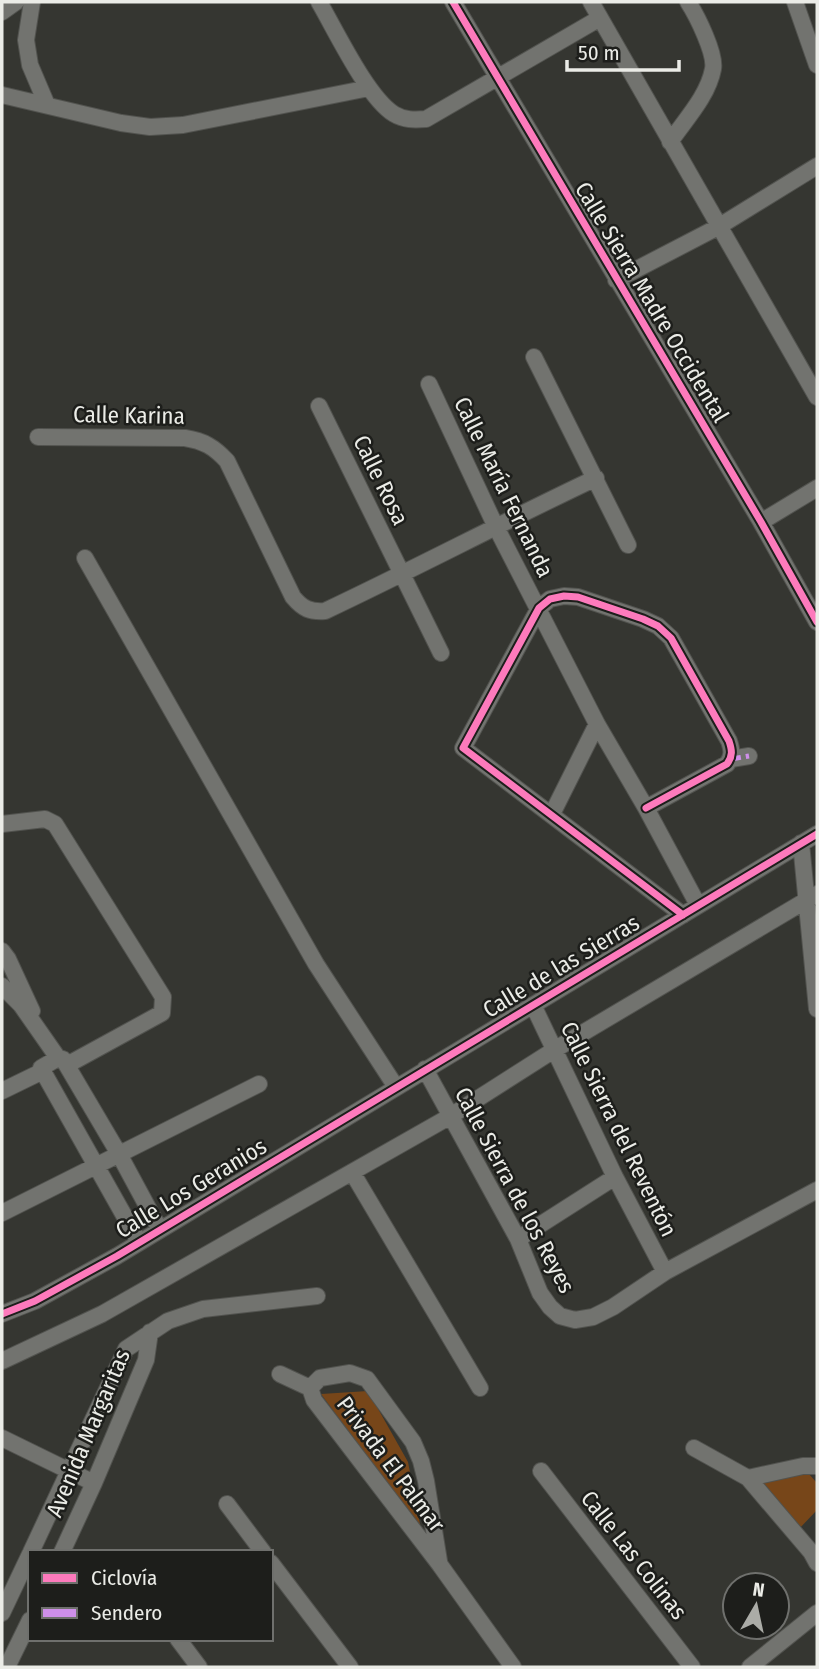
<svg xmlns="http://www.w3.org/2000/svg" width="819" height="1669" font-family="'Fira Sans Condensed',sans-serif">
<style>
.green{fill:#774619}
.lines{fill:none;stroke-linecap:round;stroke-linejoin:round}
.street-casing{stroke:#52534f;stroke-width:18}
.street{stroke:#72736f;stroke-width:16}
.quiet{stroke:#ce8fe9;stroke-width:5;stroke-dasharray:10 5;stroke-linecap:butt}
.cycleway-casing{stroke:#1d1e1b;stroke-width:11}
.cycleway{stroke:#fd7abc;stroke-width:7}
.labels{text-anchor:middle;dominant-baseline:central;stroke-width:5;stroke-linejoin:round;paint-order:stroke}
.street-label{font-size:23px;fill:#ebece7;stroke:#1d1e1b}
</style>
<rect width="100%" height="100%" fill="#353631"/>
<path class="green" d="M368,1391L408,1462L421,1529L321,1394Z
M808,1473L817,1483V1510L799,1529L761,1481Z"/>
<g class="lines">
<defs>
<path id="street" d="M32,2L26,40L30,65L47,105
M319,2C336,31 367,97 394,114C404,120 414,120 426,119L600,18
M453,2L761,522L817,622
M591,2L817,397
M795,2L817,65
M2,12L16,2
M2,95L121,123L150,127L183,125L369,88
M670,142C685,120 708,96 713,69C716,54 697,16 688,2
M616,280L718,227L817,166
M534,357L628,545
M429,384L495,525L597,724L646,808L698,905
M319,406L441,653
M38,437L185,438C204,441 214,447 227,461L293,597C303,609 310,612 325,611C416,568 505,521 596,478
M761,522L817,488
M85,558L316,964L396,1087
M731,759L749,756
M646,808L727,764C733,756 732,750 729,741L671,638L658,626L643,619L578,597L564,596L550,599L539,608L463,748L683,915
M552,814L597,724
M2,824L45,819L55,824L163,997L162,1013L67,1065
M801,843L817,1009
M2,951L8,959L32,1011
M2,986L21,1005L58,1058
M533,1005L615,1177L665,1272
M425,1069L518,1239L540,1293L550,1307L560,1316L575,1320L593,1317L613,1307L665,1272L817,1190
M2,1091L43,1071
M352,1172L480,1388
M2,1213L259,1084
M518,1239L615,1177
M139,1242L41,1068L58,1058L63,1059L119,1154L160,1230
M2,1314L35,1301L117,1256L817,834
M2,1361L102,1314L449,1117L554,1050L817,894
M280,1374L310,1388
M310,1388L314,1400L440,1565L513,1667
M310,1388L320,1378L350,1373L367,1379L413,1442L421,1461L426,1481L439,1561
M2,1438L94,1483
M694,1448L748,1478L811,1552L817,1563
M541,1471L692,1667
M748,1478L803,1466H817
M227,1504L263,1552
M31,1552L126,1349L168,1321L203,1309L317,1296
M62,1552L94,1483L146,1360L150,1332
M271,1563L350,1667
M2,1613L30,1554
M178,1639L199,1667
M7,1667L30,1620
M750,1667L817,1613"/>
</defs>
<use href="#street" class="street-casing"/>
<use href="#street" class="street"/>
<path class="quiet" d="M731,759L749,756"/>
<defs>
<path id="cycleway" d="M453,2L761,522L817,622
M646,808L727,764C733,756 732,750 729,741L671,638L658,626L643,619L578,597L564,596L550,599L539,608L463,748L683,915
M2,1314L35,1301L117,1256L817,834"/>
</defs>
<use href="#cycleway" class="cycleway-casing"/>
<use href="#cycleway" class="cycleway"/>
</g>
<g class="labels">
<g class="street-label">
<text transform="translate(652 302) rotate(59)">Calle Sierra Madre Occidental</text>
<text transform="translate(129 415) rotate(1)">Calle Karina</text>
<text transform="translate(381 480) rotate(64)">Calle Rosa</text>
<text transform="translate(504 487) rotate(64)">Calle María Fernanda</text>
<text transform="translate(561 966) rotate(-31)">Calle de las Sierras</text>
<text transform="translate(619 1129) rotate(64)">Calle Sierra del Reventón</text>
<text transform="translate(191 1188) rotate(-31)">Calle Los Geranios</text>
<text transform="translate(515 1190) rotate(62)">Calle Sierra de los Reyes</text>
<text transform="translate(88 1433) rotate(-67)">Avenida Margaritas</text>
<text transform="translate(391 1464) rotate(53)">Privada El Palmar</text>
<text transform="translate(634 1555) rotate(52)">Calle Las Colinas</text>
</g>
</g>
<rect width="819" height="1669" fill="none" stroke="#ebece7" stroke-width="7"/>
<rect x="28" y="1550" width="245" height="91" fill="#1d1e1b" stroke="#6f706d" stroke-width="2"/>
<rect x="42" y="1573" width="35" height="10" fill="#fd7abc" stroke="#6f706d" stroke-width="2"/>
<text x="91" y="1585" font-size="21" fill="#ebece7">Ciclovía</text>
<rect x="42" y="1608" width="35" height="10" fill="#ce8fe9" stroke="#6f706d" stroke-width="2"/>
<text x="91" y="1620" font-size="21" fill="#ebece7">Sendero</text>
<g transform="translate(756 1606) rotate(9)"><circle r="33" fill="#1d1e1b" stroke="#6f706d" stroke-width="2"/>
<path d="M0-5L12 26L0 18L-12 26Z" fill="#abaca7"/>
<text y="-10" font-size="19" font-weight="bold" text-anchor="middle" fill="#ebece7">N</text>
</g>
<path d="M567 60v10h112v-10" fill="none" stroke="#ebece7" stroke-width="3.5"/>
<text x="578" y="60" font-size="21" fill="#ebece7" stroke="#1d1e1b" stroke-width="5" paint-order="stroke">50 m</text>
</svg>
